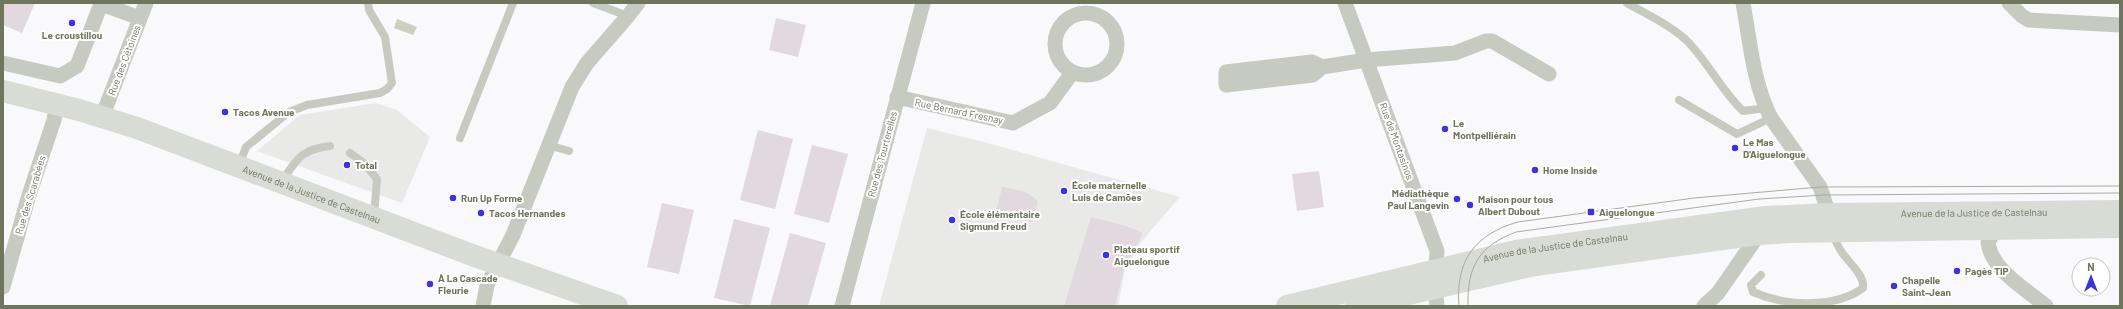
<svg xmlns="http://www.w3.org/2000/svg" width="2123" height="309" font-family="Barlow,sans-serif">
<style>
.built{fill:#e9e9e8}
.green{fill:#e1d9de}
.water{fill:#cecfc1}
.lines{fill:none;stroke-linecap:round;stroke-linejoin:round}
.lane{stroke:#c7cac1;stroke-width:8}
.street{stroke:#c7cac1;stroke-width:15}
.primary{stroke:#d9dbd5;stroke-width:22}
.tram{stroke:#a9ad9f;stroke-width:1}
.poi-dot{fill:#3b32e0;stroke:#fff;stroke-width:1.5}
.labels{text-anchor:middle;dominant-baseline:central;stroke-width:4;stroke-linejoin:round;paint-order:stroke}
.poi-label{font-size:10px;font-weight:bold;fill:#6f765d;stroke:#fff;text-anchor:start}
.street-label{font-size:10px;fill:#6f765d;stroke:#fff}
</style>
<rect width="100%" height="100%" fill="#f9f8fa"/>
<path class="built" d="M376,103L397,110L430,137L402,203L257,151L300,115Z
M927,128L984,142L1180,197L1141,242L1133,256L1125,269L1118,306H879Z"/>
<path class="green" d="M3,3H35L22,33L3,25Z
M776,18L806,25L798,57L769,50Z
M758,130L793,139L775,209L740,200Z
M812,145L848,154L829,223L794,214Z
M1319,171L1324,207L1297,211L1292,174Z
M1002,187C1015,190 1030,190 1038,202L1032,222L996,213Z
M662,203L694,210L679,274L647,267Z
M1091,217L1126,226L1143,233L1124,269L1115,306H1064Z
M734,219L770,228L750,306L714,298Z
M790,233L826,243L808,306H770Z"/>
<path class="water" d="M397,19L417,27L413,35L394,28Z"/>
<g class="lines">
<path class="lane" d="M593,3L628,16
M1627,3C1644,13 1676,28 1689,43C1709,64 1722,91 1743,111L1766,108
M1679,100L1737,134L1771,118
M460,138L513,3
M548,145L569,151
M350,153L364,163L377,179L374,216
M239,165L246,147L289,112L307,105L380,93L387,89L392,83L385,37L369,10L368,3
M282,181C298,158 300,150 330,146
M1761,275L1751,285L1753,292C1785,306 1834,309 1863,288C1865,275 1847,261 1841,251C1837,245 1835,239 1832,233"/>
<path class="street" d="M1345,3L1437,251L1435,288L1437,306
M1743,3C1750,41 1753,83 1771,118L1820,187L1829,214
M2009,3L2022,16L2029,20L2120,25
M1055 44a31 31 0 1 1 62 0a31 31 0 1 1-62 0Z
M3,63L60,76L77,66L101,4L140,18
M1322,67L1312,62L1226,72V85L1313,75L1322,67L1366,60L1455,53L1486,41H1492L1549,74
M897,97L1013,123L1050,103L1072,73
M102,117L146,3
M1997,228L1988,242C1991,270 2026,289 2046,306
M3,287L29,195L54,120L57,104
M483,306L487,285L513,235L572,87L587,63L628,16L638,3
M842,306L923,3
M1704,306L1718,293L1759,234"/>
<g class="primary">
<path id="s1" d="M3,91L79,110L137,128L472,255L617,306"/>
<path id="s2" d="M1287,306L1516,251L1766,217L1829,214L2120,211"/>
<path d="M1356,306L1535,265L1759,234L1790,232L2120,227"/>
</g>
<path class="tram" d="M1459,306C1455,261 1475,234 1518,222L1694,198L1820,187L2120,186
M1468,306C1467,266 1479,246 1516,232L1759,199L1824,195L2120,193"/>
</g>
<g class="poi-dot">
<circle cx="72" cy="23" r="4"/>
<circle cx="225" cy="112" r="4"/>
<circle cx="1445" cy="129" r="4"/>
<circle cx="1735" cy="148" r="4"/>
<circle cx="347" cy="165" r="4"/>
<circle cx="1535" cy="170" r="4"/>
<circle cx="1064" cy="191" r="4"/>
<circle cx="453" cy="198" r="4"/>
<circle cx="1457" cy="199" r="4"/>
<circle cx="1470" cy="205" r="4"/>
<rect x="1587" y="208" width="8" height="8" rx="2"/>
<circle cx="481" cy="213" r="4"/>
<circle cx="952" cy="220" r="4"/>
<circle cx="1106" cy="255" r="4"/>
<circle cx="1957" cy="271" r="4"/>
<circle cx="430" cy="284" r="4"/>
<circle cx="1894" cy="286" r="4"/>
</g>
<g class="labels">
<g class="poi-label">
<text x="72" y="35" text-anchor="middle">Le croustillou</text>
<text x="233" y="112">Tacos Avenue</text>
<text x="1453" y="123">Le<tspan x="1453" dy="12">Montpelliérain</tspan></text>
<text x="1743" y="142">Le Mas<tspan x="1743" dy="12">D'Aiguelongue</tspan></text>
<text x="355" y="165">Total</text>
<text x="1543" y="170">Home Inside</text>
<text x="1072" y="185">École maternelle<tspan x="1072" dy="12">Luis de Camões</tspan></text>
<text x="1449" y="193" text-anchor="end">Médiathèque<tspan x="1449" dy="12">Paul Langevin</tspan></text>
<text x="461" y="198">Run Up Forme</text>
<text x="1478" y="199">Maison pour tous<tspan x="1478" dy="12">Albert Dubout</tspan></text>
<text x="1599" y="212">Aiguelongue</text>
<text x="489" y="213">Tacos Hernandes</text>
<text x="960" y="214">École élémentaire<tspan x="960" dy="12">Sigmund Freud</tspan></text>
<text x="1114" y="249">Plateau sportif<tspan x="1114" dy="12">Aiguelongue</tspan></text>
<text x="1965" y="271">Pagès TIP</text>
<text x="438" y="278">À La Cascade<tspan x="438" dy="12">Fleurie</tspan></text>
<text x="1902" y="280">Chapelle<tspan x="1902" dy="12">Saint-Jean</tspan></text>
</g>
<g class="street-label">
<text transform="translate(124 60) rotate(-69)">Rue des Cétoines</text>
<text transform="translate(959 111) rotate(12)">Rue Bernard Fresnay</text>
<text transform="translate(1397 141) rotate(70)">Rue de Montasinos</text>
<text transform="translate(882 154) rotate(-75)">Rue des Tourterelles</text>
<text stroke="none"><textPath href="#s1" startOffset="326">Avenue de la Justice de Castelnau</textPath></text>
<text transform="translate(30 195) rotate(-73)">Rue des Scarabées</text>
<text stroke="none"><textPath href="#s2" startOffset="696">Avenue de la Justice de Castelnau</textPath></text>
<text stroke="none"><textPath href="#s2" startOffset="275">Avenue de la Justice de Castelnau</textPath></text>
</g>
</g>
<rect width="2123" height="309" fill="none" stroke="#6f765d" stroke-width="8"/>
<g transform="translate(2091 277)"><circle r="19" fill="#ffffff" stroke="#c5c8be"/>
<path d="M0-3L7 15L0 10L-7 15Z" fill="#3b32e0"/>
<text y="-6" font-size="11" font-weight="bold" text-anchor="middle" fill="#6f765d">N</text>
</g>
</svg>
